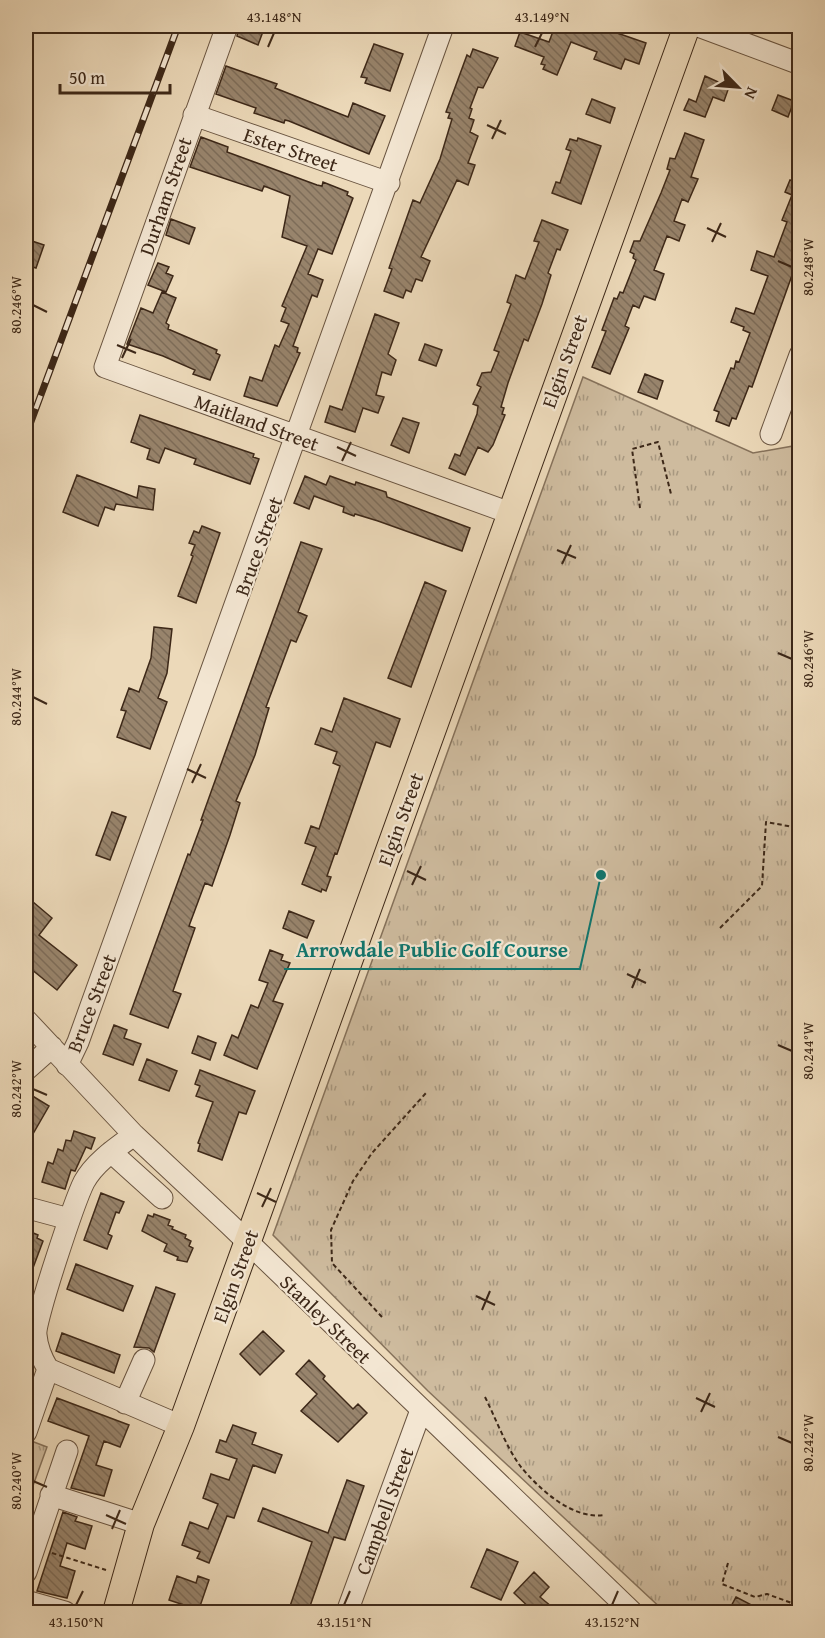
<svg xmlns="http://www.w3.org/2000/svg" width="825" height="1638" font-family="'Gentium Book Plus',serif">
<style>
.grass{fill:url(#grass-tufts);stroke:#86725b;stroke-width:1.5}
.building{fill:url(#building-back-hatch);stroke:#3d2818;stroke-width:1.5}
.lines{fill:none;stroke-linecap:round;stroke-linejoin:round}
.minor-casing{stroke:#695440;stroke-width:23}
.major-casing{stroke:#3d2818;stroke-width:28}
.path{stroke:#3d2818;stroke-width:2;stroke-dasharray:4.5 3;stroke-linecap:butt}
.minor{stroke:#f3e6d2;stroke-width:21}
.major{stroke:#ecd9b9;stroke-width:26}
.rail-casing{stroke:#3d2818;stroke-width:7}
.rail{stroke:#f3e6d2;stroke-width:4.5;stroke-dasharray:14;stroke-linecap:butt}
.ticks{fill:none;stroke:#3d2818;stroke-width:2}
.labels{text-anchor:middle;dominant-baseline:central;stroke-width:4.5;stroke-linejoin:round;paint-order:stroke}
.street-label{font-size:20px;fill:#3d2818;stroke:#f3e6d2}
.leader{fill:none;stroke:#0f766e;stroke-width:2}
.callout-dot{fill:#0f766e;stroke:#f3e6d2;stroke-width:2}
.callout-label{font-size:21px;text-anchor:middle;font-weight:bold;fill:#0f766e;stroke:#f3e6d2;stroke-width:4.5;stroke-linejoin:round;paint-order:stroke}
.neatline{fill:none;stroke:#3d2818;stroke-width:2}
.ticks-label{font-size:15px;text-anchor:middle;fill:#3d2818}
</style>
<defs>
<pattern id="grass-tufts" width="24" height="20" patternUnits="userSpaceOnUse" patternTransform="scale(1.5)"><rect width="24" height="20" fill="#cebb9e"/><path d="M3 7l-1-3M5 7V3M7 7l1-3M15 17l-1-3M17 17v-4M19 17l1-3" fill="none" stroke="#a89880"/></pattern>
<pattern id="building-back-hatch" width="6" height="6" patternUnits="userSpaceOnUse" patternTransform="scale(1.5)"><rect width="6" height="6" fill="#98846c"/><path d="M-1 5l2 2M0 0l6 6M5-1l2 2" fill="none" stroke="#7d6c58"/></pattern>
</defs>
<rect width="100%" height="100%" fill="#ecd9b9"/>
<filter id="stains"><feTurbulence type="fractalNoise" baseFrequency=".00333" numOctaves="4"/><feColorMatrix values="0 0 0 0 .2 0 0 0 0 .09 0 0 0 0 .02 0 0 0 .5 -.17"/></filter>
<radialGradient id="worn" r=".72"><stop offset=".6" stop-color="#630" stop-opacity="0"/><stop offset="1" stop-color="#630" stop-opacity=".3"/></radialGradient>
<path class="grass" d="M583,377L753,453L799,445V1612H665L428,1391L273,1235Z
M26,1439L47,1447L26,1505Z"/>
<path class="building" d="M239,26H265L258,45L237,36Z
M555,26H597L646,43L639,64L625,59L621,69L594,59L597,52L571,42L557,75L543,69L545,65L541,64L544,57L515,46L520,32L549,42Z
M374,44L403,54L390,91L365,83L367,78L361,77Z
M473,49L498,58L483,88L478,87L470,108L472,109L469,118L474,120L470,132L478,136L468,163L475,165L468,185L457,180L421,257L430,261L422,281L416,279L411,292L406,290L403,298L384,291L392,269L389,268L413,200L420,203L440,159L452,119L448,118L450,113L446,112L467,55L470,57Z
M226,66L277,84L275,88L348,117L353,103L385,116L369,154L289,121L285,120L284,123L254,113L256,108L216,94Z
M705,76L729,87L724,101L713,97L705,117L684,110L689,99L696,102Z
M778,95L794,101L788,117L772,110Z
M592,99L615,108L610,123L586,114Z
M685,133L704,140L691,177L698,179L688,202L682,199L674,221L685,225L679,241L667,236L654,270L664,274L655,300L644,296L639,308L633,305L625,326L629,328L610,374L592,367L606,331L602,330L614,298L617,299L620,292L623,293L636,260L633,258L634,254L630,252L634,241H640L661,193L670,170L667,169L670,158L675,159Z
M201,137L228,147L227,152L317,185L322,186L323,182L348,192L347,195L353,198L332,254L318,249L308,274L323,280L317,297L312,295L293,346L298,348L297,352L300,353L277,406L244,396L250,377L262,381L275,345L279,347L289,324L281,321L286,308L282,306L307,246L282,237L290,196L264,186L262,191L190,167Z
M578,138L601,146L581,204L552,193L556,182L560,183L571,151L566,149L570,139L577,141Z
M800,177V253L752,387L749,386L736,419L732,418L729,426L716,421L719,412L714,410L731,368L734,369L736,361L739,362L750,333L743,330L744,327L731,322L736,308L754,314L768,276L751,270L757,251L774,257L787,222L782,220L792,195L785,192L790,180L796,182Z
M171,219L195,228L189,244L166,235Z
M542,220L568,230L560,250L557,249L548,273L551,275L542,304L528,341L524,339L508,383L501,407L504,408L502,414L505,415L493,445L488,452L478,447L465,475L449,468L455,454L460,456L477,414L478,406L473,404L481,387L477,385L482,373L491,372L499,352L494,350L511,304L507,302L516,275L525,279L539,242L534,241Z
M26,239L44,245L36,268L26,265Z
M158,263L169,267L166,273L173,276L166,292L148,285Z
M162,292L176,298L166,323L169,325L168,329L217,350L216,353L220,355L210,380L193,374L195,370L163,356L127,344L141,308L153,313Z
M375,314L399,323L388,354L396,360L391,375L382,372L376,395L384,397L378,413L363,408L355,432L325,422L330,406L342,410Z
M425,344L442,350L436,366L419,360Z
M645,374L663,381L657,399L638,392Z
M140,415L254,454L253,457L259,459L250,484L194,464L196,459L165,448L159,463L147,459L150,449L131,442Z
M403,418L419,423L409,453L391,445Z
M77,475L137,498L139,486L155,489L153,510L116,504L114,510L105,507L98,526L63,512Z
M305,476L326,485L330,476L355,485L356,482L386,492L387,497L470,528L462,551L378,521L355,514L354,516L343,512L344,507L314,496L309,509L294,503Z
M202,526L220,533L196,603L178,596L193,556L191,555L195,545L189,543L194,531L199,533Z
M301,542L322,549L298,612L307,616L296,642L291,640L266,707L269,708L255,755L236,801L240,803L230,835L212,886L205,883L189,926L195,928L173,991L181,994L168,1028L130,1014L188,854L190,855L203,820H201L211,792Z
M425,582L446,591L411,687L388,678Z
M154,627L172,629L167,673L158,698L167,702L150,749L117,737L126,711L121,710L129,688L139,692L151,658Z
M344,698L400,719L390,747L376,742L337,854L335,853L327,876L331,877L326,891L322,889L321,892L302,884L316,847L305,843L311,826L319,829L340,766L333,763L337,752L315,744L321,728L332,732Z
M112,812L126,817L110,860L96,855Z
M26,896L52,918L39,935L77,965L57,990L26,965Z
M289,911L314,921L307,938L283,928Z
M270,950L283,955L281,960L290,963L273,1001L283,1004L257,1069L224,1055L232,1035L238,1038L251,1005L258,1008L268,983L259,980Z
M114,1025L127,1030L124,1038L141,1044L133,1065L103,1054Z
M198,1036L216,1043L210,1060L192,1053Z
M147,1059L177,1071L169,1091L139,1080Z
M200,1070L255,1091L246,1114L239,1112L222,1160L198,1151L200,1144L198,1143L213,1102L196,1096L200,1086L195,1084Z
M26,1092L49,1106L26,1146Z
M74,1131L95,1138L91,1149L86,1147L75,1171L71,1170L65,1189L42,1182L48,1162L53,1164L58,1149L63,1151L66,1140L71,1141Z
M101,1193L124,1202L119,1213L116,1212L108,1234L112,1236L107,1249L84,1240Z
M154,1214L170,1220L168,1225L173,1227L172,1229L186,1235L185,1238L191,1241L189,1246L193,1248L187,1262L177,1260L178,1257L164,1251L167,1244L142,1231L148,1215L153,1217Z
M26,1230L38,1235L37,1238L43,1241L27,1284Z
M76,1264L133,1286L123,1311L67,1289Z
M156,1287L175,1294L154,1352L149,1348L134,1347Z
M263,1331L284,1351L260,1375L240,1354Z
M62,1333L120,1355L114,1373L56,1351Z
M309,1360L325,1376L323,1379L353,1409L358,1404L367,1413L338,1442L301,1411L317,1394L296,1374Z
M57,1398L129,1425L120,1447L104,1441L96,1465L112,1470L104,1496L71,1488L89,1436L48,1421Z
M233,1425L256,1433L252,1444L282,1455L275,1473L253,1465L234,1518L227,1516L209,1563L197,1558L200,1552L182,1545L190,1522L208,1529L218,1504L203,1498L211,1474L229,1480L237,1459L216,1452L220,1440L226,1442Z
M347,1480L364,1486L345,1540L334,1537L308,1612H288L312,1542L258,1521L263,1508L328,1533Z
M63,1512L77,1517L75,1521L92,1526L85,1549L67,1543L60,1566L75,1571L67,1598L37,1591Z
M487,1549L518,1562L501,1600L471,1587Z
M534,1572L549,1587L540,1597L558,1612H534L514,1593Z
M177,1576L196,1583L198,1576L209,1580L198,1612H184L187,1606L169,1600Z
M736,1597L765,1612H728Z"/>
<g class="lines">
<defs>
<path id="minor" d="M227,26L105,367L510,513
M698,26L800,64
M194,115L389,183
M771,434L800,355
M26,1020L134,1135L229,1224L632,1612
M67,1065L78,1042L443,26
M26,1070L52,1047
M134,1135C116,1148 94,1163 84,1182C75,1200 34,1321 36,1335C37,1347 42,1359 48,1369L181,1426
M111,1152L162,1198
M32,1209L69,1219
M125,1403L144,1360
M26,1432L48,1369
M51,1495L141,1524
M26,1572L67,1451
M26,1601L65,1612
M347,1612L421,1410"/>
<path id="major" d="M116,1612L141,1524L181,1426L687,26"/>
</defs>
<use href="#minor" class="minor-casing"/>
<use href="#major" class="major-casing"/>
<path class="path" d="M640,508L632,449L658,442L671,494
M720,928L762,886L766,822L788,826L800,831
M382,1317L332,1263L331,1230L353,1181L372,1153L426,1093
M485,1397C496,1419 506,1447 521,1467C540,1490 573,1520 605,1515
M52,1553L106,1570
M728,1563L722,1584L755,1597L767,1594L800,1606"/>
<use href="#minor" class="minor"/>
<use href="#major" class="major"/>
<defs>
<path id="rail" d="M26,435L178,26"/>
</defs>
<use href="#rail" class="rail-casing"/>
<use href="#rail" class="rail"/>
</g>
<path class="ticks" d="M268,47L274,33M535,47L542,33M487,125L506,134M492,139L501,120M707,228L726,237M712,242L721,223M778,261L792,267M33,305L47,312M117,345L136,353M122,358L131,339M337,447L356,456M342,461L351,442M557,550L576,558M562,564L571,545M778,653L792,659M33,697L47,704M187,769L206,778M192,783L201,764M407,871L426,880M412,885L421,866M627,974L646,983M632,988L640,969M778,1045L792,1051M33,1089L47,1095M257,1193L276,1202M262,1207L271,1188M476,1296L495,1305M482,1310L490,1291M696,1398L715,1407M701,1412L710,1393M778,1437L792,1443M33,1481L47,1487M106,1515L126,1524M112,1529L120,1510M76,1605L83,1591M344,1605L350,1591M612,1605L618,1591"/>
<g class="labels">
<g class="street-label">
<text transform="translate(291 149) rotate(19)">Ester Street</text>
<text transform="translate(165 196) rotate(-71)">Durham Street</text>
<text transform="translate(564 361) rotate(-70)">Elgin Street</text>
<text transform="translate(257 422) rotate(20)">Maitland Street</text>
<text transform="translate(258 546) rotate(-70)">Bruce Street</text>
<text transform="translate(400 819) rotate(-70)">Elgin Street</text>
<text transform="translate(91 1003) rotate(-69)">Bruce Street</text>
<text transform="translate(235 1276) rotate(-70)">Elgin Street</text>
<text transform="translate(326 1319) rotate(44)">Stanley Street</text>
<text transform="translate(384 1511) rotate(-70)">Campbell Street</text>
</g>
</g>
<path class="leader" d="M601 875L580 969H284"/>
<circle class="callout-dot" cx="601" cy="875" r="6"/>
<g class="callout-label">
<text x="432" y="957">Arrowdale Public Golf Course</text>
</g>
<rect width="825" height="1638" fill="none" stroke="#ecd9b9" stroke-width="66"/>
<g transform="translate(738 87) rotate(115)" stroke="#f3e6d2" stroke-width="4.5" paint-order="stroke">
<path d="M0-4.5L10 22L0 15L-10 22Z" fill="#3d2818"/>
<text y="-9" font-size="16" font-weight="bold" text-anchor="middle" fill="#3d2818">N</text>
</g>
<path d="M60 84v9h110v-9" fill="none" stroke="#3d2818" stroke-width="3"/>
<text x="69" y="84" font-size="18" fill="#3d2818" stroke="#f3e6d2" stroke-width="4.5" paint-order="stroke">50 m</text>
<rect x="33" y="33" width="759" height="1572" class="neatline"/>
<g class="ticks-label">
<text x="274" y="22">43.148°N</text>
<text x="542" y="22">43.149°N</text>
<text transform="translate(808 267) rotate(-90)" y="5">80.248°W</text>
<text transform="translate(16 305) rotate(-90)" y="5">80.246°W</text>
<text transform="translate(808 659) rotate(-90)" y="5">80.246°W</text>
<text transform="translate(16 697) rotate(-90)" y="5">80.244°W</text>
<text transform="translate(808 1051) rotate(-90)" y="5">80.244°W</text>
<text transform="translate(16 1089) rotate(-90)" y="5">80.242°W</text>
<text transform="translate(808 1443) rotate(-90)" y="5">80.242°W</text>
<text transform="translate(16 1481) rotate(-90)" y="5">80.240°W</text>
<text x="76" y="1627">43.150°N</text>
<text x="344" y="1627">43.151°N</text>
<text x="612" y="1627">43.152°N</text>
</g>
<rect width="100%" height="100%" filter="url(#stains)"/>
<rect width="100%" height="100%" fill="url(#worn)"/>
</svg>
